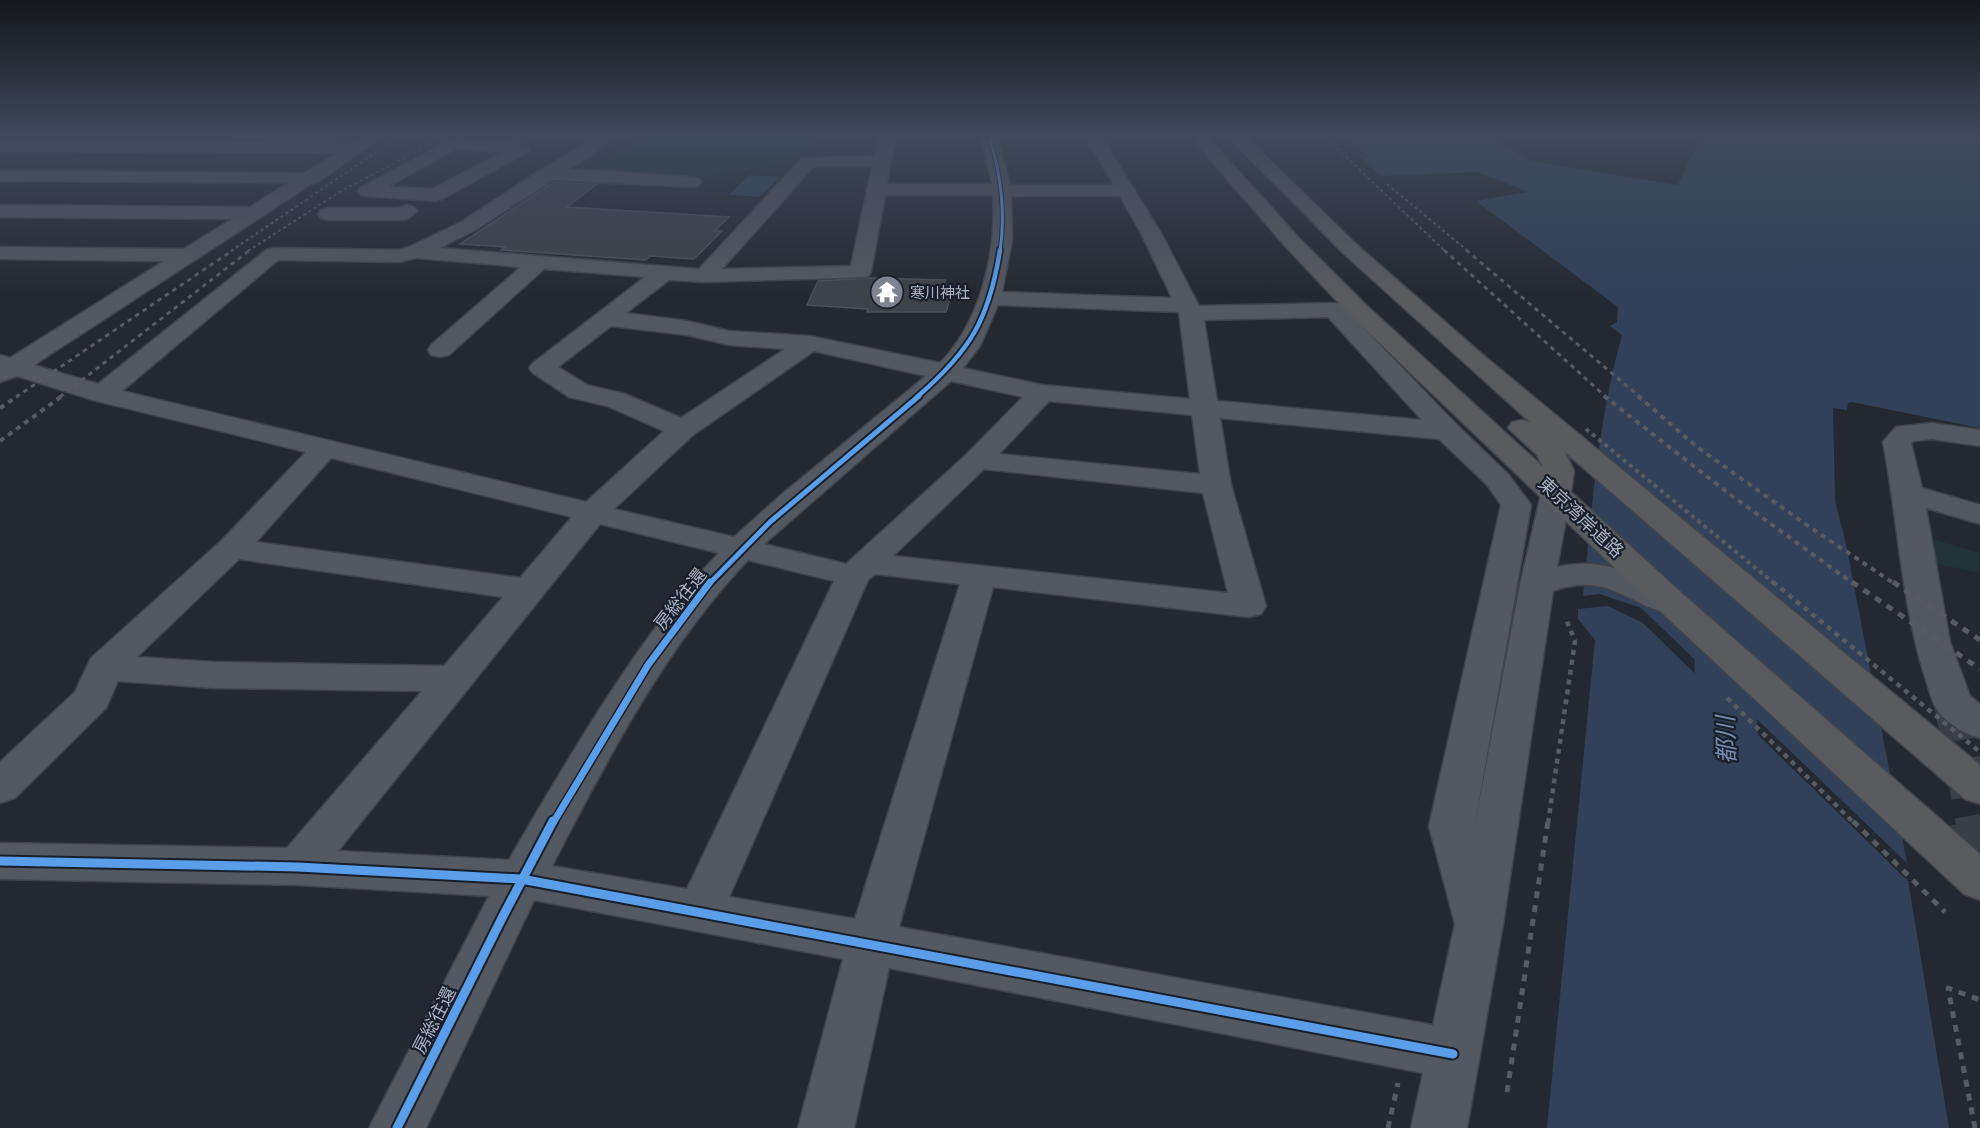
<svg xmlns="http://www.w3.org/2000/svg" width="1980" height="1128" font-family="'PT Sans','Noto Sans JP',sans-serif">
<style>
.green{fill:#223337}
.water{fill:#32415a}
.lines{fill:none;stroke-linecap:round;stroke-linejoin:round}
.river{fill:#32415a;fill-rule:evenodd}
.building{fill:#3e4249;stroke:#4c515a;stroke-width:1.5}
.minor-tunnel-far1{stroke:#393e47;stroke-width:38;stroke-dasharray:38 19;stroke-linecap:butt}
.minor-tunnel{stroke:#393e47;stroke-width:49;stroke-dasharray:49 25;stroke-linecap:butt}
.minor-casing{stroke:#40434a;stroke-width:3}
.highway-casing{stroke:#41454d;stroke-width:3}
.path-far1{stroke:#575c63;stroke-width:4.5;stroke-dasharray:5 5;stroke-linecap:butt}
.path{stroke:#575c63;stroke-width:5;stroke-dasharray:7 7;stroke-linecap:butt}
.minor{fill:#545860;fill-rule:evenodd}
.highway{fill:#595b5f;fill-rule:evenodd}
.rail-far3{stroke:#585b62;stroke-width:2;stroke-dasharray:3 3;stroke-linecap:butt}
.rail-far2{stroke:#585b62;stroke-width:3;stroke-dasharray:4.5 4.5;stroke-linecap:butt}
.rail-far1{stroke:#585b62;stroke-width:4;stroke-dasharray:5 5;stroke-linecap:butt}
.rail{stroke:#585b62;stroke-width:5;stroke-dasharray:7 7;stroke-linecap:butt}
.path-bridge-far1{stroke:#575c63;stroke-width:4;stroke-dasharray:4 4;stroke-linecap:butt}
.path-bridge{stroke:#575c63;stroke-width:4.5;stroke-dasharray:5 5;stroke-linecap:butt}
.cycleway-far4-casing{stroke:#181f2b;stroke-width:5}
.cycleway-far3-casing{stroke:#181f2b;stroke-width:8}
.cycleway-far2-casing{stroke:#181f2b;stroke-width:9}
.cycleway-far1-casing{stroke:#181f2b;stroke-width:10}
.cycleway-casing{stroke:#181f2b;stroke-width:13}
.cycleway-far4{stroke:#5a9eea;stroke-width:3}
.cycleway-far3{stroke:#5a9eea;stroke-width:4.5}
.cycleway-far2{stroke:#5a9eea;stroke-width:5}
.cycleway-far1{stroke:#5a9eea;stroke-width:7}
.cycleway{stroke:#5a9eea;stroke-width:9}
.labels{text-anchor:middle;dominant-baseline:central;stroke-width:4.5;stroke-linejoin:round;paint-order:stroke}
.far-poi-label{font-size:15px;fill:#adb4c4;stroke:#181f2b;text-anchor:start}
.street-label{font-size:18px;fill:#adb4c4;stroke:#181f2b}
.near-water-label{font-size:24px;font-style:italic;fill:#748aac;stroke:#181f2b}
</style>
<rect width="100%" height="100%" fill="#242931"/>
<path class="green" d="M641,136H823C813,145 802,156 790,162C766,175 735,164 713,178L587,172Z
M1929,538L1979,553L1980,573L1938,564Z"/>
<path class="water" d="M1345,136H1490L1530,161L1678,185L1701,136H1980V428L1852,402L1848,403L1847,410L1833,408L1835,501L1846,544L1907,863L1641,608L1600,594L1583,596C1592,508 1598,420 1622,335L1610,326L1617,322L1618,307L1476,201L1528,192L1478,172L1381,176L1357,155L1365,154Z
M749,175L779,177L760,197L729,195Z
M1608,606L1643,623L1908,881L1949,1128H1547L1595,640L1578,619V609Z"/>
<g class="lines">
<path class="river" d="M1723,599L1743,604L1751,617L1760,776L1750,794L1727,801L1704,794L1694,776L1695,617L1703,604Z"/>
</g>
<path class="building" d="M554,182L597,184L567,207L729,217L715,231H722L694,259L650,256L646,260L501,250L505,247L460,244Z
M869,278L945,280L944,287H953L946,312H867L868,309L807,305L818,281Z"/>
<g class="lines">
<path class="minor-tunnel-far1" d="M1953,703L1975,823"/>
<path class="minor-tunnel" d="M1975,821L1980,850"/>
<defs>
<path id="minor" d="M362,136H382L318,182L313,183L34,365L98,384L266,250L273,248L399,250L409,247L461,222L539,171L598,136H618L570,169L692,177L698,178L701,182L698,186L692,187L553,180L475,230L440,248L699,269L802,158L875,156L879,136H895L887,184H992L981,136H997L1010,185H1114L1085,136H1101L1161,233L1199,306L1334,303L1364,305L1367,310L1364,315L1353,317L1457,425L1508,474L1531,505L1474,829L1520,585L1541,494L1545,488L1556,485L1567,488L1571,494L1557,567C1568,565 1579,563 1590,564C1614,565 1675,583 1688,603L1683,611C1641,622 1616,567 1553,591L1503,924L1467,1128H1411L1423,1073L889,968L854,1128H798L843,959L534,900L426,1128H369L489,896L298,885L0,879V843L287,848L422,691L213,688L118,681L106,708L15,798L0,803V762L75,692L91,658L221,541L306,452L93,400L17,376L0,382V355L10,358L164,261L0,259V247L184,249L232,219L0,217V205L250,207L288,183L0,181V171L305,173L336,153L0,151V141L352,143ZM872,166L851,266L722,269L813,167ZM885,195H993C997,252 980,323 940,363L810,336L729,331L687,321L626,313L669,280L704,282L868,277L871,272ZM1011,196H1120L1141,233L1172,298L1002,292L1012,240ZM416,258L521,267L431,345L428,350L431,355L440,357L449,355L544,269L645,277L533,363L529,368L533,373L569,397L607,406L664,431L586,502L122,391L278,260L399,262ZM998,305L1179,312L1190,399L1042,385L963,368L980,346ZM1328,317L1422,420L1217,401L1204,320ZM611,326L687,335L729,345L785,349L681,418L625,394L587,385L558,367ZM814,351L926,376L781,495L734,537L614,509L693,435ZM951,381L1023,397L967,454L846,564L764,544ZM1049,401L1192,415L1200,474L999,454ZM1220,418L1439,439L1488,486L1501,505L1429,826L1455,924L1433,1025L899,927L993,587L1249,617L1261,614L1266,606L1231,485ZM331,458L572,517L520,578L256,542ZM984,469L1203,493L1228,593L893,556ZM600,524L719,553C672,600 635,655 599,710C568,759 538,809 509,860L338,851ZM239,559L503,597L444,666L213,662L137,657ZM748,560L834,581L687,889L552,866C607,760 665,647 748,560ZM875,574L960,584L855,919L729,897L868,580Z
M454,138L522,143L530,148L528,152L442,199L435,201L367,196L361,195L358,191L361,187ZM457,148L503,152L432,189L388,187Z
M407,205L414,207L417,211L409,218L402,220H328L321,218L318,214L321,210L328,208H398Z
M1932,423L1980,430V446L1932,439L1914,441L1911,443L1922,488L1980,505V524L1926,508L1950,642L1970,696L1980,704V738C1965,734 1948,724 1938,711C1931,701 1929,688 1925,677C1901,602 1898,520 1883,442L1896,427Z"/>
<path id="highway" d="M1190,136H1207L1299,238L1366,305L1543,467L1537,455L1508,428L1512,422L1522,420L1530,422L1343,253L1227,136H1245L1357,245L1483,355L1980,765V804L1965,799L1565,452L1574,471L1571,492L1685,596L1980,854V900L1964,894L1661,612L1350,315L1285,246Z"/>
</defs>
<use href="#minor" class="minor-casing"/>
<use href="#highway" class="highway-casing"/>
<path class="path-far1" d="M1727,698L1854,823
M1548,823L1575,641L1566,619"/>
<path class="path" d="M1853,821L1945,912
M1507,1092L1548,821
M1388,1128L1398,1083
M1975,1128L1948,988L1980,1000"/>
<use href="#minor" class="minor"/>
<use href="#highway" class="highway"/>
<path class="rail-far3" d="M1324,136L1445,251
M1387,184L1468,251
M231,251L400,136
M248,251L341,191L446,136"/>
<path class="rail-far2" d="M1444,250L1606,397
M1466,250L1640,397
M16,397L233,250
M60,397L250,250"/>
<path class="rail-far1" d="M1604,396L1732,496L1854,584
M1638,396L1697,447L1808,526L1895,584
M0,408L18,396
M0,441L62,396"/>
<path class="rail" d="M1852,582L1980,669
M1893,582L1980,640"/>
<path class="path-bridge-far1" d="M1586,429L1775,584"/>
<path class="path-bridge" d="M1773,582L1980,752"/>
<defs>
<path id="cycleway-far4" d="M989,136C1001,174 1006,211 1000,251"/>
<path id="cycleway-far3" d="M917,397C970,351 989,320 1000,250"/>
<path id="cycleway-far2" d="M709,584L770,522L919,396"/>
<path id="cycleway-far1" d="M553,823L648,665L710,582"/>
<path id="cycleway" d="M0,861L298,867L521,879L1453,1054
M397,1128L502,918L553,821"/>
</defs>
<use href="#cycleway-far4" class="cycleway-far4-casing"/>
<use href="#cycleway-far3" class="cycleway-far3-casing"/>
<use href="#cycleway-far2" class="cycleway-far2-casing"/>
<use href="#cycleway-far1" class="cycleway-far1-casing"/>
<use href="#cycleway" class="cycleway-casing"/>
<use href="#cycleway-far4" class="cycleway-far4"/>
<use href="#cycleway-far3" class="cycleway-far3"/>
<use href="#cycleway-far2" class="cycleway-far2"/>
<use href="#cycleway-far1" class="cycleway-far1"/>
<use href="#cycleway" class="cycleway"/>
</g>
<linearGradient id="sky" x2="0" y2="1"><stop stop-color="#14171b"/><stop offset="0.46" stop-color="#3f495a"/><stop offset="1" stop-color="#3f495a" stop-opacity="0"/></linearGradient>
<rect width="1980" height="294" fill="url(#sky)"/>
<defs>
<symbol id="temple-disc" viewBox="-11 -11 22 22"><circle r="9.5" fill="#7d8391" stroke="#181f2b"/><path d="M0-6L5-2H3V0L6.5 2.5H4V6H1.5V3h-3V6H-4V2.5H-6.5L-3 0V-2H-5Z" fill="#fff"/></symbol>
</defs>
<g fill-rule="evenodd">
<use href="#temple-disc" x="868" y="273" width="38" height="38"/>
</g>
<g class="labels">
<g class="far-poi-label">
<text x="910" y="292">寒川神社</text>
</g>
<g class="street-label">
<text transform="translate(1581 517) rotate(43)">東京湾岸道路</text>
<text transform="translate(680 599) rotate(-52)">房総往還</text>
<text transform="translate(434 1020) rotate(-63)">房総往還</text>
</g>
<g class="near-water-label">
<text transform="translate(1726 740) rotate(-92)">都川</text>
</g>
</g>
</svg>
